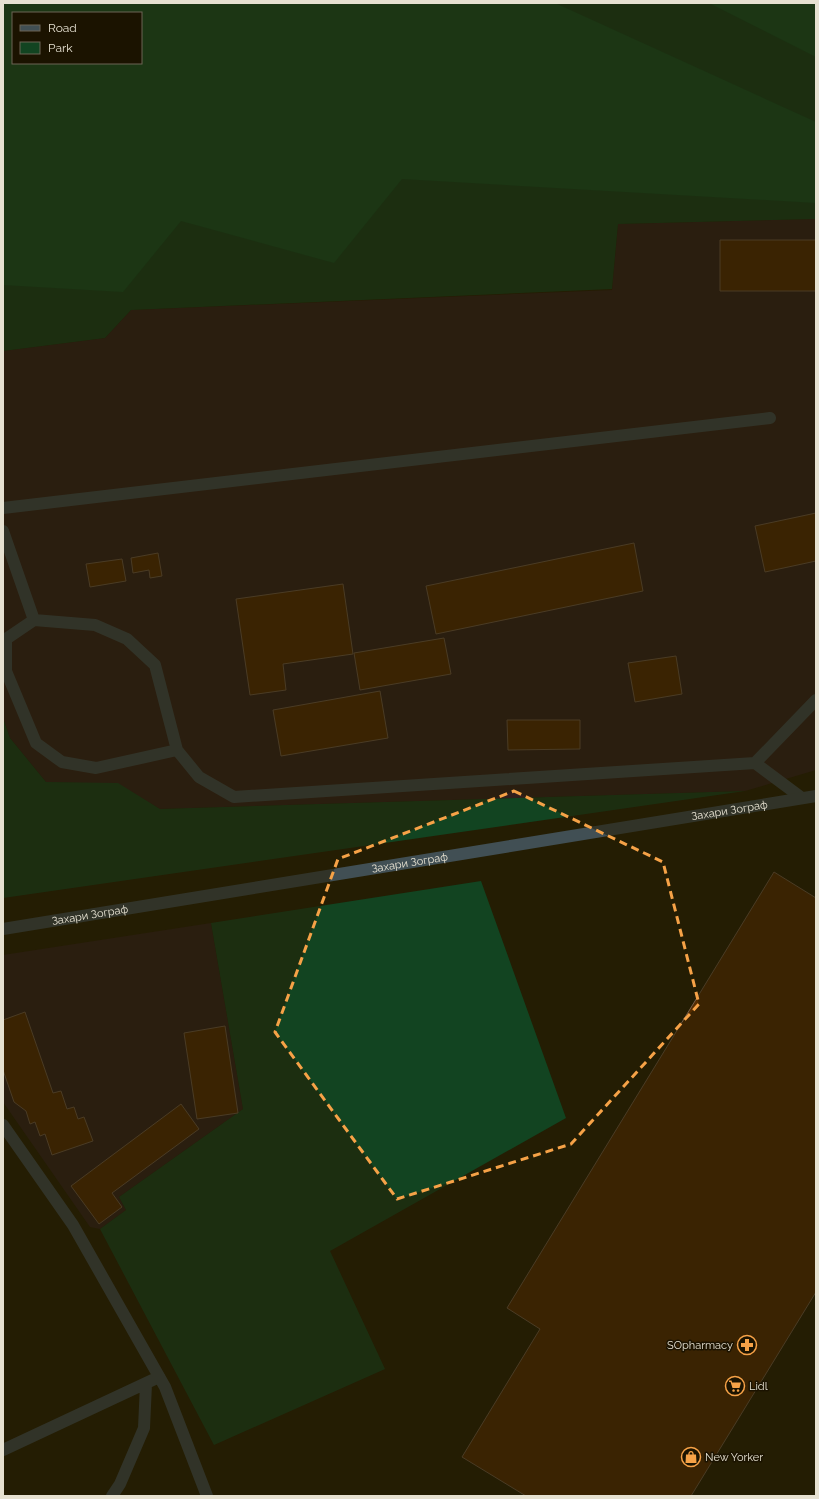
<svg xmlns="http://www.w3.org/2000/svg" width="819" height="1499" font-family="Raleway,sans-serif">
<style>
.industrial{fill:#321f1d}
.green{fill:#124421;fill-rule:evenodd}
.forest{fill:#125428;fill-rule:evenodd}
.building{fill:#542c01;stroke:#78604d}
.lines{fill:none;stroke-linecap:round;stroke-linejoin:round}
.service{stroke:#414f54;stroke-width:12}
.minor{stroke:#414f54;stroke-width:12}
.marked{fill:none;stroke:#f6a247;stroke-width:3;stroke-dasharray:8 5;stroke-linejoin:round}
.labels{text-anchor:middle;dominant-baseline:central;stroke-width:3;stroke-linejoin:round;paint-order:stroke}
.street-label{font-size:11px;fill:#e6e1d1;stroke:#1b1300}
.poi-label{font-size:11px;fill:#e6e1d1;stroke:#1b1300;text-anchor:start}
</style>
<rect width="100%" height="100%" fill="#241d03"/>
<path class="industrial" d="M816,219V770L745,791L160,809L118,784L46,782L10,738L3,718V351L105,338L131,310L612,290L618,224Z
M211,923L243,1109L119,1197L126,1210L100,1229L90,1227L3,1102V955Z"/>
<path class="green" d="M3,3H816V219L618,224L612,289L131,310L105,338L3,351ZM13,13H141V63H13Z
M3,718L10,738L46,782L118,783L160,809L745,791L3,898Z
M481,881L566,1118L330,1251L385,1369L214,1445L100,1229L126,1210L119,1197L243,1109L211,923Z"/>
<path class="forest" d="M3,3H555L816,122V203L402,179L334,263L181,221L123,292L3,285ZM13,13H141V63H13Z
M709,3H816V57Z"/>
<path class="building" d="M720,240H816V291H720Z
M816,513V561L765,572L755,526Z
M634,543L643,591L436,634L426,586Z
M158,553L162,576L150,578L149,570L133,573L131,558Z
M122,559L126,581L90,587L86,564Z
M343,584L353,654L283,664L286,690L250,695L236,599Z
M444,638L451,674L360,690L354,653Z
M676,656L682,694L635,702L628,663Z
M380,691L388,738L281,756L273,710Z
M507,720H580V749L508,750Z
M774,872L816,898V1292L691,1496H526L462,1457L540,1329L507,1308Z
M25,1012L53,1093L61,1091L67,1109L74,1107L78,1119L84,1117L93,1141L52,1155L45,1134L40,1136L35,1122L30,1124L26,1111L14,1102L3,1070V1020Z
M225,1026L238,1113L197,1119L184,1033Z
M181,1104L199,1129L112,1193L122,1207L99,1224L71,1186Z"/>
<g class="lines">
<path class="service" d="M3,508L770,418
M3,531L34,620
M177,750L96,768L62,762L36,743L6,671V639L34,620L95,625L127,639L155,665L177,750L199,777L234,797L755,763L816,700
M755,763L802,798
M3,1450L159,1377
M112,1496L120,1484L144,1428L146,1384"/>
<g class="minor">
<path id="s1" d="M3,929L816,796"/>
<path d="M3,1125L73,1225L165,1387L207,1496"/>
</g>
</g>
<path d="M0 0H819V1499H0ZM514,791L663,862L699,1004L571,1144L397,1199L275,1032L338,859Z" fill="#241d03" fill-opacity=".55" fill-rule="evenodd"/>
<path class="marked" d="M514,791L663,862L699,1004L571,1144L397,1199L275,1032L338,859Z"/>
<defs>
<symbol id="pharmacy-ring" viewBox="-11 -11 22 22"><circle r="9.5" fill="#1b1300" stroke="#f6a247" stroke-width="1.5"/><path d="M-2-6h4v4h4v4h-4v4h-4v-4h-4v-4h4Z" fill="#f6a247"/></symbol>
<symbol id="supermarket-ring" viewBox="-11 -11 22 22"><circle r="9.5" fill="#1b1300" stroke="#f6a247" stroke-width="1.5"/><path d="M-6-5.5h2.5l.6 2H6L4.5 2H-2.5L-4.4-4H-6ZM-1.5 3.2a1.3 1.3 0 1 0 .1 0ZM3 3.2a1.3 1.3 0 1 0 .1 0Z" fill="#f6a247"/></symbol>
<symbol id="shop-ring" viewBox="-11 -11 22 22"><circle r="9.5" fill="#1b1300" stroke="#f6a247" stroke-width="1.5"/><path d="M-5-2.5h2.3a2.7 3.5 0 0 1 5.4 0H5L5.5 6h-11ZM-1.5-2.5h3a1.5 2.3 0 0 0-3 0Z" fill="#f6a247"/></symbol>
</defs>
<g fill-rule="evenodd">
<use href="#pharmacy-ring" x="736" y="1334" width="22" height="22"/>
<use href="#supermarket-ring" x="724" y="1375" width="22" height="22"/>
<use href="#shop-ring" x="680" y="1446" width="22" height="22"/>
</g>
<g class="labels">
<g class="street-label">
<text stroke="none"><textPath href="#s1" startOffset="736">Захари Зограф</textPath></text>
<text stroke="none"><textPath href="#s1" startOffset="412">Захари Зограф</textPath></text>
<text stroke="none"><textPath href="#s1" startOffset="88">Захари Зограф</textPath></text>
</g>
<g class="poi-label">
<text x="733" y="1345" text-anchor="end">SOpharmacy</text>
<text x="749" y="1386">Lidl</text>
<text x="705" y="1457">New Yorker</text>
</g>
</g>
<rect width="819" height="1499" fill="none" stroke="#e6e1d1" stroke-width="8"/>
<rect x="12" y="12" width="130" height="52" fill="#1b1300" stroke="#6c6554"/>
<rect x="20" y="25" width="20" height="6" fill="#414f54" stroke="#6c6554"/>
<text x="48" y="32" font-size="12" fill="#e6e1d1">Road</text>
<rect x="20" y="42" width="20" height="12" fill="#124421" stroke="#6c6554"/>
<text x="48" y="52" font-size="12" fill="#e6e1d1">Park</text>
</svg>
